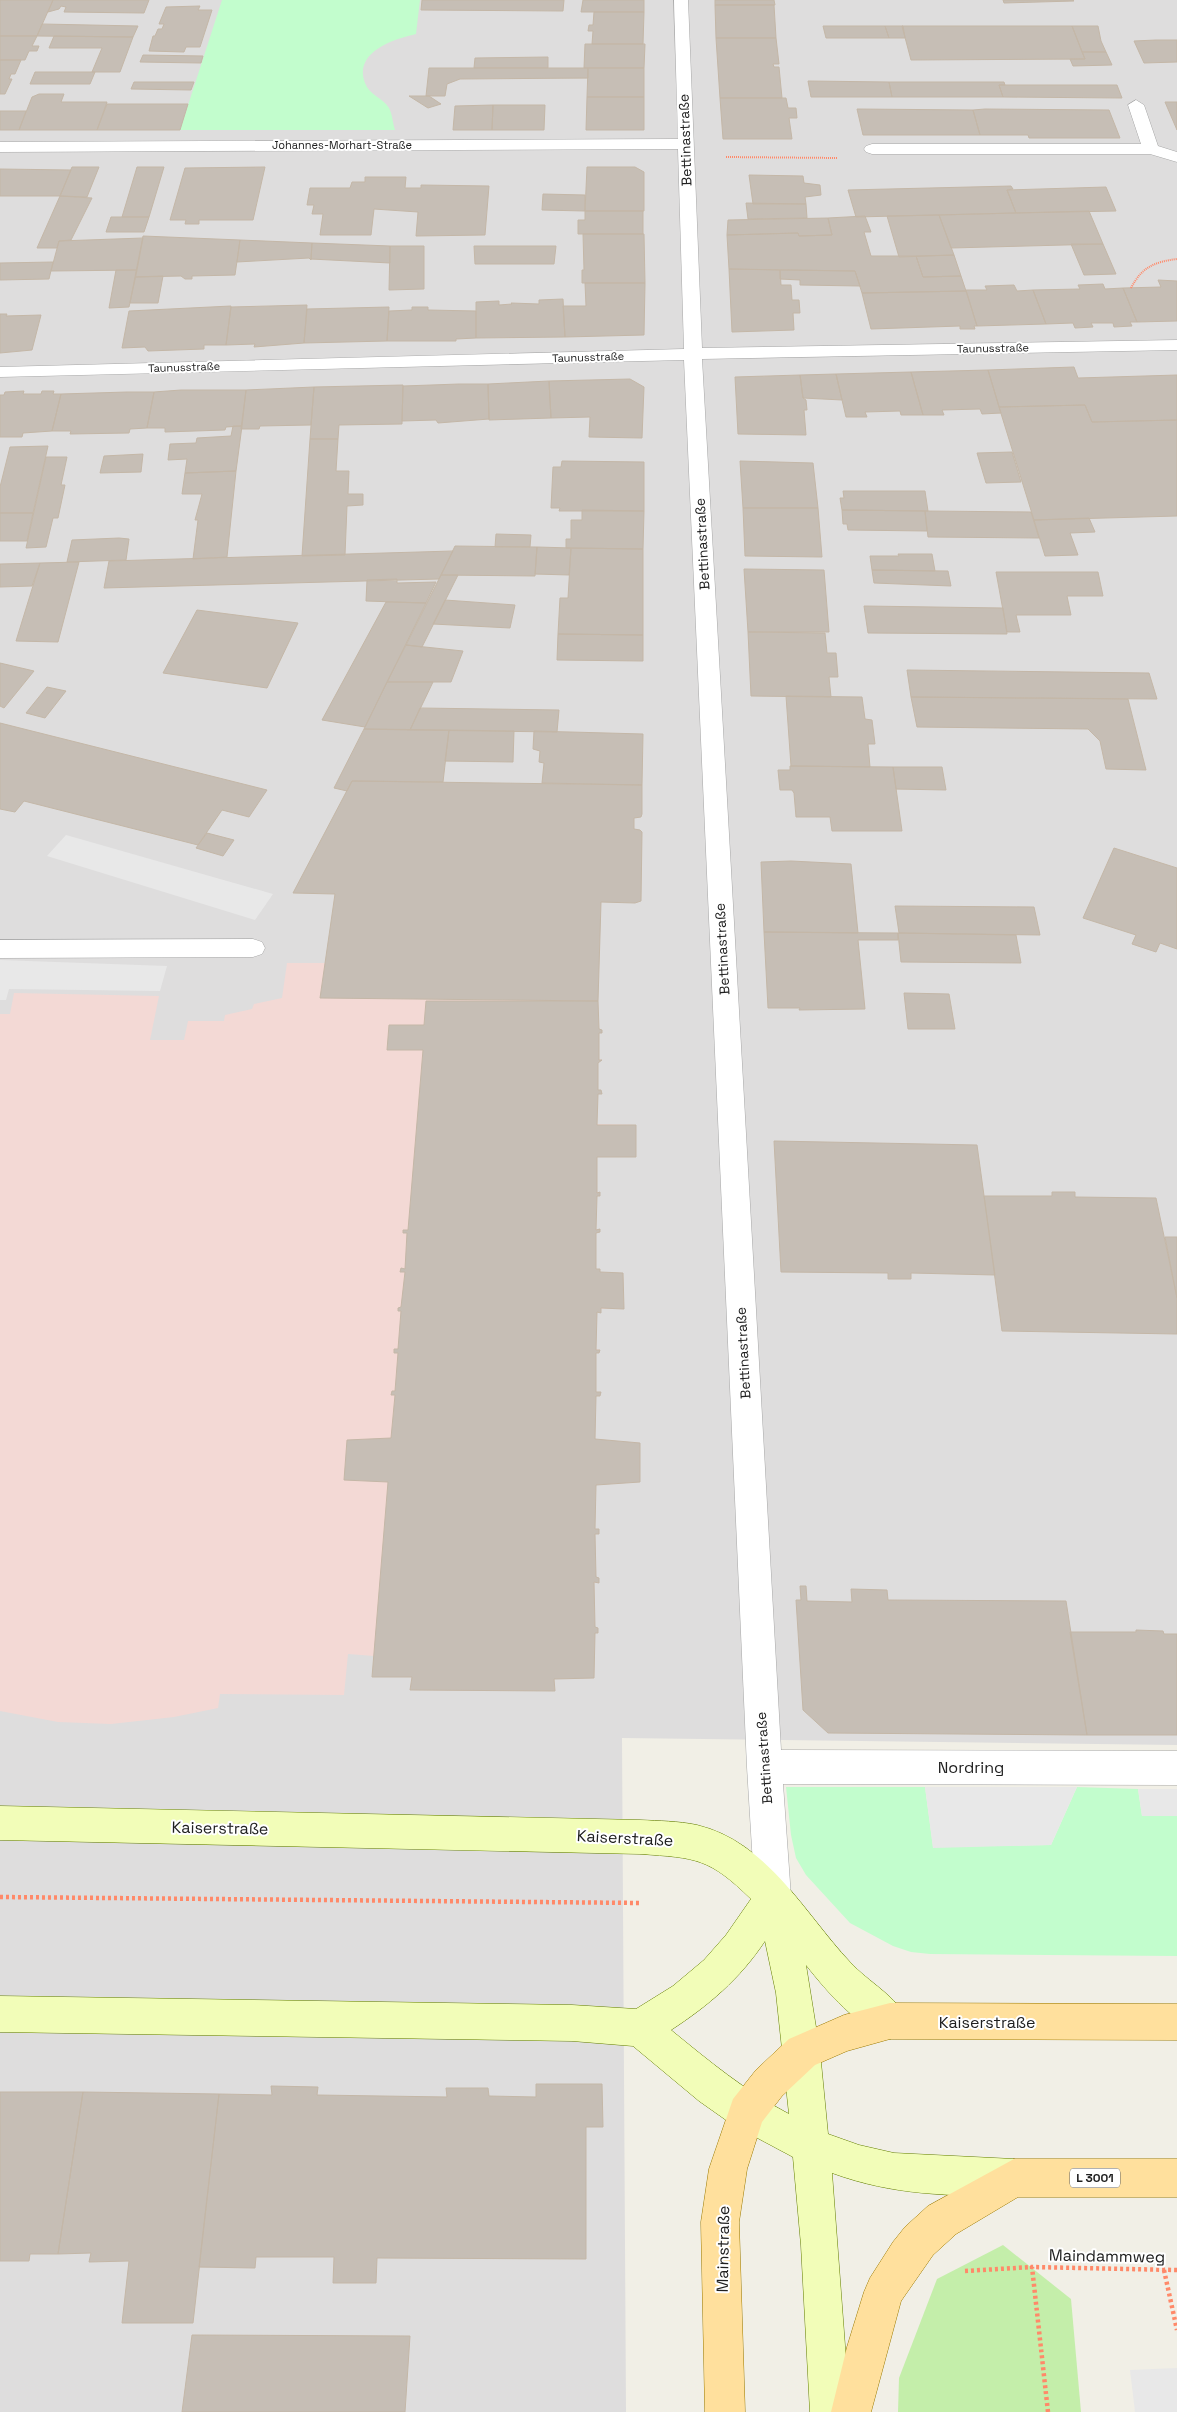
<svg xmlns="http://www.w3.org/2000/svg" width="1177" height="2412" font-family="'Space Grotesk',sans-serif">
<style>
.residential{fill:#dedddd}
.commercial{fill:#f3d9d5}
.grass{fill:#c4eeaa}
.park{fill:#c2fdcd}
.parking{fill:#e8e8e8}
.building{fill:#c6beb5;stroke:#c4b7a7}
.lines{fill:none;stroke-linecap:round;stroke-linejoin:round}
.lane-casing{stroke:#a7a7a7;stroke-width:1}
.street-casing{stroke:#a7a7a7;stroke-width:1}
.secondary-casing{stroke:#637e00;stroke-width:1}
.primary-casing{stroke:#9c7a00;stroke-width:1}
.path-far1{stroke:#ff8969;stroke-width:2;stroke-dasharray:1 1;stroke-linecap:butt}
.path{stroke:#ff8969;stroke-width:4.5;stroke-dasharray:3 3;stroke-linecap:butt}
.lane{fill:#fff;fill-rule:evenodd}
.street{fill:#fff;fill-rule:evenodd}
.secondary{fill:#f2fdb8;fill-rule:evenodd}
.primary{fill:#ffe09d;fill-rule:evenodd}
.labels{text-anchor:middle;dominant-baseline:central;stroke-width:4;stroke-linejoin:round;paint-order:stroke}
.far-street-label{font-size:11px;fill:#202020;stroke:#fff}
.shield{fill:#fff;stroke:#636363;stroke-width:1}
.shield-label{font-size:12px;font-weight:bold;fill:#202020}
.street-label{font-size:14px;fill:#202020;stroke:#fff}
.near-street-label{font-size:16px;fill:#202020;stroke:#fff}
</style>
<rect width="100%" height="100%" fill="#f1efe6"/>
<path class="residential" d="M0,0H1177V1745L622,1738L626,2412H0Z"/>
<path class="commercial" d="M287,963H325L320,998L598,1001L599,1029L602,1030V1033H599V1059L602,1060L598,1063L597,1124L636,1125V1157H597V1192H600V1196H597L596,1229H600V1232L596,1233V1269H600V1272L623,1273L624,1309H601V1313L597,1312L596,1349L600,1350L599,1353H596V1392H601L600,1396H596L595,1439L640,1443V1482L596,1485L595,1529H599V1534H595L596,1577L599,1578V1583H594L595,1627L598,1628V1633H595L594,1678L554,1679L555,1691L410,1690L412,1677L374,1656L348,1654L344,1695L220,1694L218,1708L174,1717L111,1724L58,1722L0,1711V1014H10L14,993L159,996L150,1040H184L188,1021H224L225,1015L252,1009L254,1004L282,998Z"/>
<path class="grass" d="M1003,2245L1071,2299L1081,2412H898L899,2378L937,2279Z"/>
<path class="park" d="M222,0H420L416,34C394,39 353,52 365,83C369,95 383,98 389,108C392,113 393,124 395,130H180Z
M786,1787H925L933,1847L1051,1845L1077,1787L1138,1789L1142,1816H1177V1956L930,1954L911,1952L893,1946L850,1923L806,1875L796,1858L791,1835Z"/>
<path class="parking" d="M66,835L273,894L255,920L47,856Z
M0,960L167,966L160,991L9,989L6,1000H0Z
M925,1787H1077L1051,1845L933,1848Z
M1138,1789H1177V1816H1142Z
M1177,2368V2412H1135L1130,2370Z"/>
<path class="building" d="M0,0H53L37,36H0Z
M53,0H149L144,13L64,12L66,7L61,6L59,9L48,12Z
M422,0H564L563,11L421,10Z
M583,0H644V12H581Z
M774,0L775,5H715V0Z
M1003,0H1073L1074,1L1004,3Z
M715,5H774L776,38H716Z
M200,6L198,10H212L200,47H186L184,52L149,51L153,36H155L158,29H162L164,24H159L166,7Z
M594,12H644L643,44H592L593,31H588L589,25H593Z
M42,24L138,26L133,37L37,36Z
M823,26H885L889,38H826Z
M885,26H903L905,38H889Z
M902,26H1072L1085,59L911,60Z
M1072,26H1098L1101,41L1106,52H1082Z
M0,36H37L32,46H39L37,51H29L25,60H0Z
M54,36L133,37L120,72H92L102,48H49Z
M716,38H776L779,64H773L774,67H779L782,98H720Z
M1156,40H1177V62L1144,63L1134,41Z
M585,44H645L644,68H584Z
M1082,52H1106L1112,65L1073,66L1070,59H1085Z
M143,55L203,56L201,63L140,62Z
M548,57V68H474L475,58Z
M0,60H21L15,74H11L9,79H12L5,94H0Z
M429,68H588V78L460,79L447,84L445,96H426Z
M588,68H644V97H587Z
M35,72H95L90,84H30Z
M808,81L889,82L892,97H811Z
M134,82H194L191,90L131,89Z
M889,82H1004L1005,85H999L1003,97H892Z
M999,85H1117L1122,98L1003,97Z
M39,94H64L61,102H107L97,130H19L32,97Z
M409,96H429L441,104L428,108Z
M587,97H644V130H586Z
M720,98H786L788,108H796L797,118H789L792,139H723Z
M1165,102H1177V130Z
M107,104H188L180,130H97Z
M493,105L492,130H453L455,106Z
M493,105H545L544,130H492Z
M857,109L973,110L980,135H863Z
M985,109L1109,110L1120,138H1029L1028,135H980L973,110Z
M0,111H26L19,130H0Z
M72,167H99L87,197L60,196Z
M137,167H164L149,217H122Z
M265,167L253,220H199V224H185L186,220H170L185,168Z
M587,167H635L644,172V211H585Z
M0,169L71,170L60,196H0Z
M749,175L803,176L804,183L820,185L821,195L805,197L806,204H753Z
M365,177H406L405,188H421V185L489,186L485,235L416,236L418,212L374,209L371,235H320L323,214H312L314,205H307L310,188H350L352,182H365Z
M1011,186L1013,189L1007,190L1016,213L856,217L848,190Z
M1106,187L1116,211L1016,213L1007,190Z
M543,194L585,195V211L542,210Z
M60,196L92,198L71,240L59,241L57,248H37Z
M746,203L806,204L807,218L748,219Z
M585,211H643V234H578V220H585Z
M1089,211L1103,244L951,248L939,215Z
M939,215L954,255L899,257L887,216Z
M865,216L871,232H864L871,256H916L923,277L961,276L966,291L862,293L855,271L729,269L727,235L798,233L799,236L832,235L828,218Z
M111,217H149L144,232H106Z
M828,218L832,235L799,236L798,233L727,235L728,220Z
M583,234H644L645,283H582V270H584Z
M143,236L240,240L235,275L192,276V279H185L181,276L135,277Z
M143,238L137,270L51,271L59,241Z
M240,240L312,243L311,260L309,258L237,262Z
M312,243L390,246V263L311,259Z
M1071,244H1103L1116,274L1084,275Z
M390,246H424V289L389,290Z
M474,246H556L554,264H475Z
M954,255L961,276L923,277L916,256Z
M53,262L49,279L0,280V263Z
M729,269L780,270L781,285H791L792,300H799L800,313H793L794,330L732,332Z
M116,270H137L129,307L109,308Z
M780,270L855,271L860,286L800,285V280L780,279Z
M163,276L158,303H130L135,277Z
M1158,280L1177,281V321L1137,322L1123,288L1161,287Z
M585,283H645L644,335L565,337L563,306H586Z
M1103,284L1105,289L1123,288L1137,322H1130L1132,326L1114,327L1113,323H1091L1093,327L1075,328L1073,323L1046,324L1033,290L1080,289L1078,285Z
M1014,285L1017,291L1033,290L1046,324L977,326L966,290H987L985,286Z
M966,291L977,326H974L975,329H960V326L871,329L862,293Z
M563,299L565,337L476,338V302L499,301V305L512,304L511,303L539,304V300Z
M307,305L304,343L254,347L255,344L226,345L231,307Z
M231,306L226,345H204V349L148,351L145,347L122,348L129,311Z
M389,307L387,341L304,343L307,309Z
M412,307H428V310L476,311V338L456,339V341H387L389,311L412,310Z
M0,314H7L6,316L41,315L32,350L0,353Z
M1074,367L1078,378L1177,375V420L1092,422L1085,405L999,407L988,370Z
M988,370L1001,413L982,414L980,409L942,410L944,415H923L911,372Z
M911,372L923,415H901L900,411L865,412L867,417H846L836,374Z
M836,374L842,400L803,398L800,375Z
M800,375L803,398L806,400L807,410H804L806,435L738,434L735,377Z
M630,379L644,387L642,438L589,437L590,417L551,418L549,381Z
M549,381L551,418L489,420L488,384Z
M459,384H488L489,419L438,423L436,420L402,421L403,386Z
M403,385L402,424L339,425L338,439H310L314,387Z
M314,387L311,425L260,426L259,429H241L246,390Z
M181,390H246L242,426L226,427L225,430L165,432V428H147L154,392Z
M24,391L23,394H41L42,391H54L53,394H61L52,431L23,433L22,437H0V395H4L5,392Z
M127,392H154L147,428L130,429L129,433L70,434L71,431H52L61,394Z
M1085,405L1092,422L1177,420V516L1034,520L999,407Z
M233,426H242L236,471L185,473L187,459L168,460L170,444L196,443L197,438L231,436Z
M310,439H338L336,471H349L348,494H363V505L347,506L345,555L302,556Z
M48,446L33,513H0V487L10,447Z
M1012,452L1021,482L986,483L977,453Z
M143,454L141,472L100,473L104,456Z
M46,457H67L61,485H65L58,518H53L46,547L26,548Z
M562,461L644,462V511H559L560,508H551L553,467H561Z
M740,461L813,463L818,508H743Z
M236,471L227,557L193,559L198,520H195L202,494H182L185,473Z
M843,491H925L928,511L842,510L840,498H844Z
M743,508H818L822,557L745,556Z
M582,510L644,511L643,549L566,548V539H571V520H582Z
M842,510L925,511L927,531L848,530L847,524H843Z
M925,511L1031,512L1039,538L928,537Z
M0,513H33L27,541H0Z
M1089,518L1095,532L1070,533L1078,555L1045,556L1034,520Z
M496,534L531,535L530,547H495Z
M119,538L129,539L126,560L67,562L72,540Z
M455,546L537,547L535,576L441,575Z
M537,547L571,548L569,575L535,574Z
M571,548L643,549V635L558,634L560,598H568Z
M453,551L439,579L104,588L109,561Z
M898,554H932L935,571L872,570L870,556H899Z
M79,562L58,642L16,641L40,563Z
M40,563L32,586L0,587V564Z
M744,569L824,570L829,632H748Z
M872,570L948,571L951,586L874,583Z
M996,572H1098L1103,596H1067L1071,615H1016L1020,632H1007Z
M441,575H458L422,647L406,645Z
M397,579V583L436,582L426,603L366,601L367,580Z
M445,600L515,605L510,628L433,624Z
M386,602L426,603L365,727L322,720Z
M864,606L1003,608L1007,634L868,633Z
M197,610L298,623L267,688L163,673Z
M748,632L825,633L827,653H836L838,677H829L831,697L751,696Z
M558,634L643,635V661L557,660Z
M406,645L463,651L451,682H387Z
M0,663L34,671L4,708L0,706Z
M907,670L1149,673L1157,699L911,697Z
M387,682H433L410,730L364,729Z
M47,687L66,691L45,718L26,713Z
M786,696L862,697L865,719L872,720L875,744H868L870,767L791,766Z
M911,697L1128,699L1146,770L1106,769L1100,741L1088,729L917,727Z
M420,708L559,710L557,732L410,730Z
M0,723L267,790L249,817L222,810L198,845L24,801L15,812L0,809Z
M364,729L449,730L443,782L352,781L347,791L334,788Z
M449,730L514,731L513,762L445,761Z
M534,731L643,734L642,785L542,783L544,763L539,762L540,751L533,749Z
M790,766L893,767L902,831H832L830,817H796L794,793L792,790H780L778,770H790Z
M893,767H942L946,790L896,789Z
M352,781L642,785V814L641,817L634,818V829L640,830L642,832L641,901L635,903L601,902L598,1001L320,998L335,894L293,893Z
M207,833L234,840L223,856L196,848Z
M1114,848L1177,868V949L1160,943L1156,952L1132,944L1136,935L1083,918Z
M791,861L851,864L858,933L764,932L761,862Z
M895,906L1034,907L1040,935L899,933Z
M764,932L898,933V940H858L865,1009L799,1010L800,1008H768Z
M898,933L1016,935L1021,963L901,962Z
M904,993L949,994L955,1029H908Z
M426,1001H598L599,1029L602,1030V1033H599V1060H602L598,1063V1090H601L602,1094H598L597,1125H636V1157H597V1193L600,1192V1196H597L596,1230L600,1229V1232L596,1233V1269H600V1272L623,1273L624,1309L601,1308V1313L597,1312L596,1350H600L599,1353H596V1392H601L600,1396H596L595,1439L640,1443V1482L596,1485L595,1529H599V1534H595L596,1577L599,1578V1583L594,1582L595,1627L598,1628V1633H595L594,1678L554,1679L555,1691L410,1690L412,1677H372L388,1482L344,1480L347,1440L391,1438L395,1395H391L392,1391H395L398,1353H394V1349H398L401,1311H398V1308L401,1307L405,1272H400L401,1268L405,1269L407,1233H403V1230H408L423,1050H387L389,1025H424Z
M774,1141L977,1145L995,1275L911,1273V1279H888V1273L781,1272Z
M1052,1192H1075V1197L1156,1198L1177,1298V1334L1002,1331L984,1196H1052Z
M1165,1237H1177V1298Z
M800,1586H806L807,1601L852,1602L851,1589L887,1590L888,1600L1066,1601L1087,1735L828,1733L803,1710L796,1600H801Z
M1136,1630L1163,1631L1164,1634H1177V1735H1087L1070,1632H1136Z
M536,2084H602L603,2127H586V2259L377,2258L376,2283H333L334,2257H256L255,2268L199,2267L219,2094L272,2095L271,2086L318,2087L317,2095L447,2097L446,2088H488L489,2096L536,2097Z
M0,2092H83L58,2254H30L29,2261H0Z
M83,2092L219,2094L193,2323H122L129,2261L89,2262L91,2253L58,2254Z
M192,2335L410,2336L405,2412H182Z"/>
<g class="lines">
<defs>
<path id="lane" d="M1136,100L1144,105L1158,146L1177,152V162L1150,154H872L866,152L864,149L866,146L872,144H1141L1128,105Z
M253,939L262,942L265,948L262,954L253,957L0,958V940Z"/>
<path id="street" d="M674,0H688L702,348L1177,340V350L702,359L781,1750L1177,1751V1785L783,1784L791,1897L785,1909L773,1915L761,1909L755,1897L747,1767L684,360L0,377V367L684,349L678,149L0,152V142L678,139Z"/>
<path id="secondary" d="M0,1806L640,1820C659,1821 678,1821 697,1825C768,1842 804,1913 850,1962C868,1982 898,1997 908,2021L903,2034L890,2039C856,2025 828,1993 806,1965L820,2052L828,2134L859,2145L894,2153L1014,2159L1028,2164L1033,2178L1028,2192L1014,2197C948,2195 895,2196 832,2173L850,2412H810L801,2245L793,2157L733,2125L699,2101L633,2046L572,2041L0,2032V1996L572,2005L636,2009L673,1986L704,1960L726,1935L751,1899C709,1858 697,1858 640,1854L0,1840ZM765,1941L776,1993L789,2114C745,2091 709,2061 671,2030C708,2006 740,1979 765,1941Z"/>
<path id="primary" d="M890,2003L1177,2004V2040L890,2039L847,2051L815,2065L782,2096L762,2122L747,2169L739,2222L745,2412H705L701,2222L709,2169L733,2099L756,2070L789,2039L844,2015Z
M1014,2159H1177V2197H1018L956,2234L933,2255L901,2301L871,2412H831L847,2347L864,2292L870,2278L893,2242L905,2227L928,2206Z"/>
</defs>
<use href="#lane" class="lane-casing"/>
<use href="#street" class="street-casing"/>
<use href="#secondary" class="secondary-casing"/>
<use href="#primary" class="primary-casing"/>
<path class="path-far1" d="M726,157L838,158
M1131,288C1142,267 1154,262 1177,259"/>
<path class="path" d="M0,1897L641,1903
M1164,2270L1177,2330
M965,2271L1032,2267
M1048,2412L1032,2267L1177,2270"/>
<use href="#lane" class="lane"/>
<use href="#street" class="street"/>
<use href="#secondary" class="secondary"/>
<use href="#primary" class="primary"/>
</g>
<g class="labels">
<g class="far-street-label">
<text x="342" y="145">Johannes-Morhart-Straße</text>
<text transform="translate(993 348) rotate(-1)">Taunusstraße</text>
<text transform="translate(588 357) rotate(-2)">Taunusstraße</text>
<text transform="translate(184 367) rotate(-2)">Taunusstraße</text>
</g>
<rect class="shield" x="1070" y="2168.5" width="50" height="19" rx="4"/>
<g class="shield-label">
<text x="1095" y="2178">L 3001</text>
</g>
<g class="street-label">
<text transform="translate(685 140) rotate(-92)">Bettinastraße</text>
<text transform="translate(702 544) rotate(-93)">Bettinastraße</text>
<text transform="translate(722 949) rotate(-93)">Bettinastraße</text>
<text transform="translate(743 1353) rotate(-93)">Bettinastraße</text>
<text transform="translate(764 1758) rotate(-94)">Bettinastraße</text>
</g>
<g class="near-street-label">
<text x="971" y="1767">Nordring</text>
<text transform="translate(220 1828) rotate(1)">Kaiserstraße</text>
<text transform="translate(625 1838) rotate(3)">Kaiserstraße</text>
<text x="987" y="2022">Kaiserstraße</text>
<text transform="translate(723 2249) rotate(-89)">Mainstraße</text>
<text transform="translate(1107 2256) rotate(1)">Maindammweg</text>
</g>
</g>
</svg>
